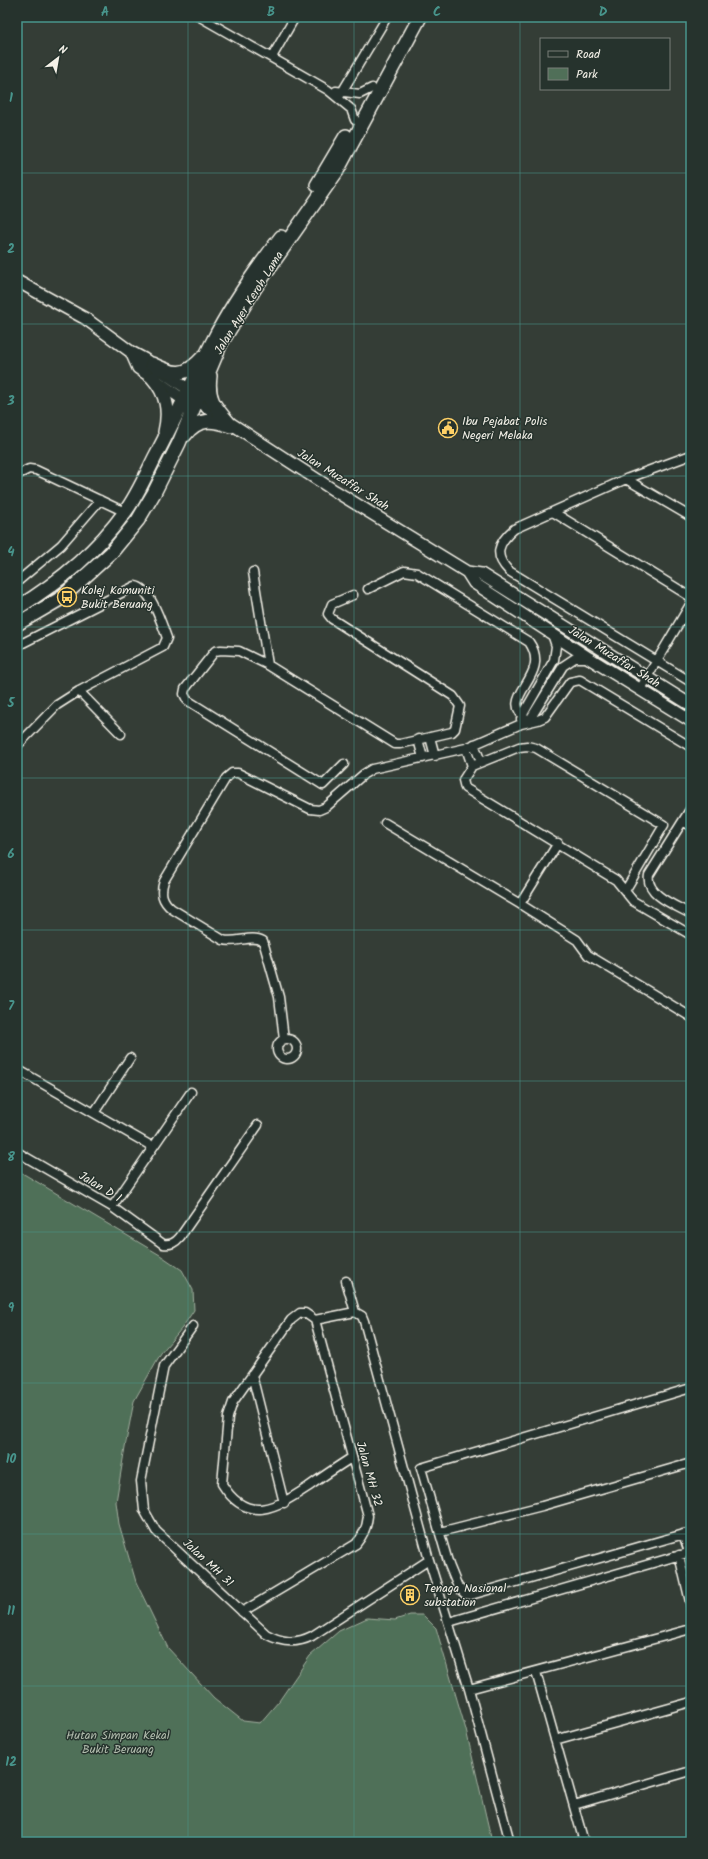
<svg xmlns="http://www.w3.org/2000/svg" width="708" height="1859" font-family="Kalam,sans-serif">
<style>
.green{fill:#506f58;stroke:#a2b0a0}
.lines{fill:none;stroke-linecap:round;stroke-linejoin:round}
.street-casing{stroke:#f4f1e8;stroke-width:11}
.secondary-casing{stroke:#f4f1e8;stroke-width:14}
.primary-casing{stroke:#f4f1e8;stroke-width:16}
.street{stroke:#26332d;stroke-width:8}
.secondary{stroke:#26332d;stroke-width:11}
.primary{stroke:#26332d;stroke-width:13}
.grid{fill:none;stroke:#48958c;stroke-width:1;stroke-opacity:0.55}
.labels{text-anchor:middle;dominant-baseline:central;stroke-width:3;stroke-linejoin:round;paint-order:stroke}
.street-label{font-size:12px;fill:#f4f1e8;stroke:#26332d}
.poi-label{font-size:12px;fill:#f4f1e8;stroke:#26332d;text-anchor:start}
.park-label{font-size:12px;fill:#b2bdae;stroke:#26332d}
.neatline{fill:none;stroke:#48958c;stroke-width:1.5}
.grid-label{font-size:13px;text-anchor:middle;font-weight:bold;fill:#48958c}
</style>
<rect width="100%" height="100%" fill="#343d36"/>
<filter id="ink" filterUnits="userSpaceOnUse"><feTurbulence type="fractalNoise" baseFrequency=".025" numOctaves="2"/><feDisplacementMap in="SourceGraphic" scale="8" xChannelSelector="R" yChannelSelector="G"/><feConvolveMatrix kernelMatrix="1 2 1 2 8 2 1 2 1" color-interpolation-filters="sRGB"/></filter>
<g filter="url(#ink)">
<path class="green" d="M17,1170L160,1255L182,1270L193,1290L194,1310L182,1328L161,1353L134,1401L125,1447L116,1502L119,1524L136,1582L168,1648L214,1698L243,1721L260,1723L279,1701L310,1656L339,1631L367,1618L395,1620L410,1615H423L436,1628L466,1730L492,1842H17Z"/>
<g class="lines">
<defs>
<path id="street" d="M200,17L328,90L351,109L355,120
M272,57L295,17
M336,91L360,94L372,88
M339,97L387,17
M691,455L626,479L514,529C498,543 493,555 509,571L691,682
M17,475L29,469L36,470L125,512
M626,479L691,517
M553,512L691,597
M253,572L268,665
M17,582L61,545L100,500
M368,589L404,571L417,573L529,642C554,678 493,697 529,721
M17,646L135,586C151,588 162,625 167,638L163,647L79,691L57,705L17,746
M640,689L691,603
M79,691L121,734
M521,719L522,716L554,660L556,646L552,634
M529,721L563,666L575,658H589
M430,737L435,756
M418,739L423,758
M474,744L481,762
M466,748L472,766
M344,764L323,785L187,700L184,694L185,689L215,651L221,650L239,651L268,665L395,744H400L452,732L455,729L460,706L453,696L332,619L328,614L332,604L353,595
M691,808L649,875C645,895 677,906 691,914
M683,821L691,826
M385,823L520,904L558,843
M625,891L664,825L536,748L527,746L519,747L472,766L463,780L465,788L616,880L633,901L691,935
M520,904L577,940L588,955L691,1017
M277 1049a10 10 0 1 1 20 0a10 10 0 1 1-20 0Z
M284,1039L279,997L263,941C251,934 236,944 223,940L172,909C162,901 160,893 164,881L226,778L232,773H238L310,809L319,810L326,807L364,774L372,769L466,748L521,724L538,720L545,717L570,682L580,680L691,747
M17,1069L153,1147
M94,1113L130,1058
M17,1152L112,1207L163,1244C171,1245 175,1243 180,1237L258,1125
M112,1207L191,1092
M346,1281L355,1312L362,1316L364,1321L429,1560L469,1689L510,1842
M315,1320L355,1312
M193,1326L164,1366L141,1481L144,1510L156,1531L266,1634C282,1643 296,1644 312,1636L429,1560
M252,1375L284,1503
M691,1388L421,1468L449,1565L458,1587L465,1594L471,1595L691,1532
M440,1532L542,1506L691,1463
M683,1534L689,1552
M679,1555L691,1606
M242,1612L356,1544C364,1535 367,1527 368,1516L315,1320L305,1313H300L291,1320L233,1402L228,1417L222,1484C247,1525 276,1508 308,1487C322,1477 337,1467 351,1458
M449,1622L691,1552
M536,1672L584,1842
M469,1689L691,1629
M555,1740L691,1702
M574,1805L691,1771"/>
<path id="secondary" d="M17,281L86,319L131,352L144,359L198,396L207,408L335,491L467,572L481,574L691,705
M131,352L138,368L191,405
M467,572L474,583L589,658L691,721"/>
<path id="primary" d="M317,185L346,136
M152,364C175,375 184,378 203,357
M210,376C207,398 214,406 228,422
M153,378C167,394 170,411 165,432
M185,435C198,417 213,420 231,426
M17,608C58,583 97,551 125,512C137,496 146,475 155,457C175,419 193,381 212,343C231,305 255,271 281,237
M17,624L60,599L111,553L138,520L154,493L179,443L221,343L255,288L337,171L420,17"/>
</defs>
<use href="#street" class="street-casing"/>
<use href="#secondary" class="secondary-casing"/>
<use href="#primary" class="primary-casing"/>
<use href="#street" class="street"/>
<use href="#secondary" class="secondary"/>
<use href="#primary" class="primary"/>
</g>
</g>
<path class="grid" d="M188,17V1842M354,17V1842M520,17V1842M17,173H691M17,324H691M17,476H691M17,627H691M17,778H691M17,930H691M17,1081H691M17,1232H691M17,1383H691M17,1534H691M17,1686H691"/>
<defs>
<symbol id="civic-ring" viewBox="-11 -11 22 22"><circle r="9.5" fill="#26332d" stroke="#ffd166" stroke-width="1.5"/><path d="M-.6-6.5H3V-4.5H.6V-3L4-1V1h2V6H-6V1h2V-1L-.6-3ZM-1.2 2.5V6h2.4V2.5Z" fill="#ffd166"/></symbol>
<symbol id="bus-ring" viewBox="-11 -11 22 22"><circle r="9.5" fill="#26332d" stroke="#ffd166" stroke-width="1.5"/><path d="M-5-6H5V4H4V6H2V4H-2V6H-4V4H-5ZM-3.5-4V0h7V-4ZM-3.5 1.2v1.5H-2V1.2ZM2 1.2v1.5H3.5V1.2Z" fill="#ffd166"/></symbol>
<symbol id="building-ring" viewBox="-11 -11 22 22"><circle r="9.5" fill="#26332d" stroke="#ffd166" stroke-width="1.5"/><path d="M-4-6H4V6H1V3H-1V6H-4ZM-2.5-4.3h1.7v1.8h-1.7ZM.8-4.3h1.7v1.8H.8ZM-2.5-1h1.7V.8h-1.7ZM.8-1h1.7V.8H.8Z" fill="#ffd166"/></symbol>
</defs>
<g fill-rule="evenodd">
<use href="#civic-ring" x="437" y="417" width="22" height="22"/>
<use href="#bus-ring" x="56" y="586" width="22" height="22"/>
<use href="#building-ring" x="399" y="1584" width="22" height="22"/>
</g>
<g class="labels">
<g class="street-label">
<text transform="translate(249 303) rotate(-58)">Jalan Ayer Keroh Lama</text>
<text transform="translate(343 480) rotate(32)">Jalan Muzaffar Shah</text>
<text transform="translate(614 657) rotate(32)">Jalan Muzaffar Shah</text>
<text transform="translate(100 1187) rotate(31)">Jalan D 1</text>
<text transform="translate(369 1474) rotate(74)">Jalan MH 32</text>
<text transform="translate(208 1563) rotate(43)">Jalan MH 31</text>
</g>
<g class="poi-label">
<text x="462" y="421">Ibu Pejabat Polis<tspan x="462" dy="14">Negeri Melaka</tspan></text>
<text x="81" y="590">Kolej Komuniti<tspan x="81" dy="14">Bukit Beruang</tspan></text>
<text x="424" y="1588">Tenaga Nasional<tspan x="424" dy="14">substation</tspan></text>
</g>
<g class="park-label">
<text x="118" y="1735">Hutan Simpan Kekal<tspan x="118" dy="14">Bukit Beruang</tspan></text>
</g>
</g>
<rect width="708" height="1859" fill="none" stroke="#26332d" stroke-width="44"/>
<rect x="540" y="38" width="130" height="52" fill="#26332d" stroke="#787f78"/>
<rect x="548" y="51" width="20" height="6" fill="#26332d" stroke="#787f78"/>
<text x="576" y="58" font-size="12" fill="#f4f1e8">Road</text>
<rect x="548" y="68" width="20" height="12" fill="#506f58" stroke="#787f78"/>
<text x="576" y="78" font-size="12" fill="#f4f1e8">Park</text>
<g transform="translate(58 58) rotate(31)" stroke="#26332d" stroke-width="3" paint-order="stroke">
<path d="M0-3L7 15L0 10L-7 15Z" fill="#f4f1e8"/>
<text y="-6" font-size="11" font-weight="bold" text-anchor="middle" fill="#f4f1e8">N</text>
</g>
<rect x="22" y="22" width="664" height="1815" class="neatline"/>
<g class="grid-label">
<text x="105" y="16">A</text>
<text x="271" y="16">B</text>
<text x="437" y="16">C</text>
<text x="603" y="16">D</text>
<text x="11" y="102">1</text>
<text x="11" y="253">2</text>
<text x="11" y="405">3</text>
<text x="11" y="556">4</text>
<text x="11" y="707">5</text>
<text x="11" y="858">6</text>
<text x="11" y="1010">7</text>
<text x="11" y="1161">8</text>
<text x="11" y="1312">9</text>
<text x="11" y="1463">10</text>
<text x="11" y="1615">11</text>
<text x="11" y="1766">12</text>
</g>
</svg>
